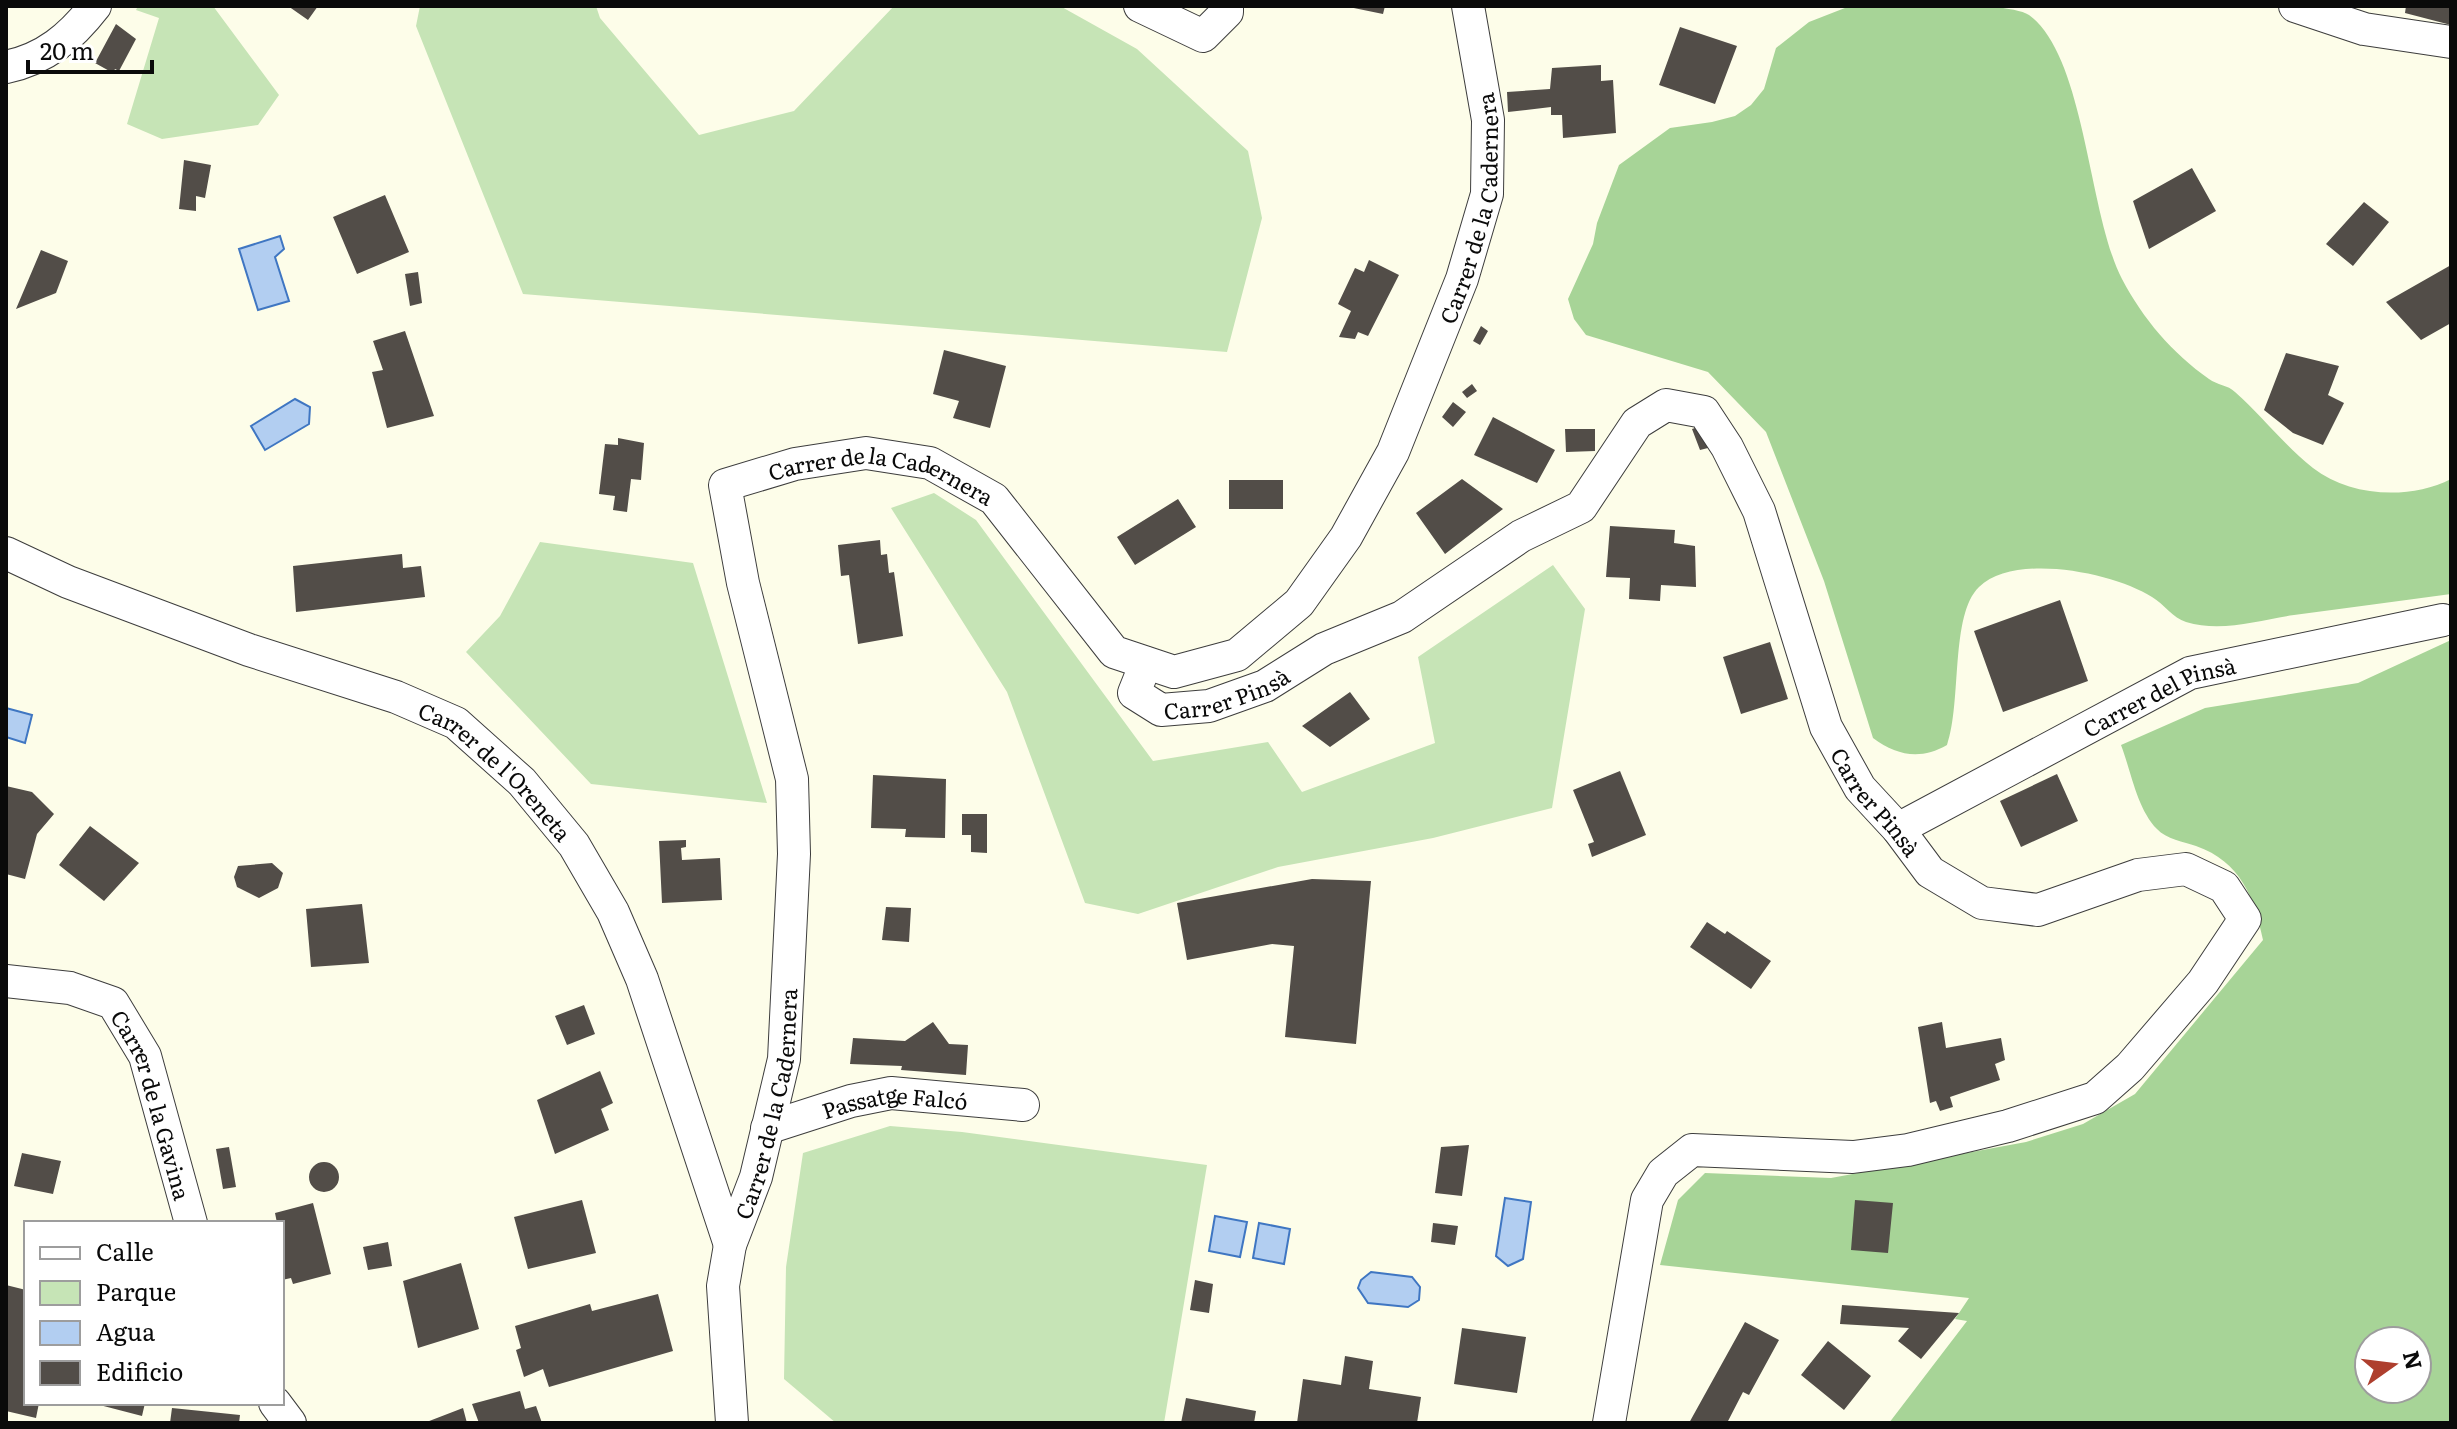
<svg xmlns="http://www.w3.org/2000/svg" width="2457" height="1429" font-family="Literata,serif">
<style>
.green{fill:#c6e4b6}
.forest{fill:#a7d497;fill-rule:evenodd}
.water{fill:#b2cef1;stroke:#3f76c2;stroke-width:2}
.building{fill:#524d48}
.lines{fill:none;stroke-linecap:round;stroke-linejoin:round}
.street-casing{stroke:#3d3d3d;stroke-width:34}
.street{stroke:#fff;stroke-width:32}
.labels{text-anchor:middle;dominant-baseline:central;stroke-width:8;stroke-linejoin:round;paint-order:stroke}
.street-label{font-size:22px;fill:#0a0a0a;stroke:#fff}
</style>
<rect width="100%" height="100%" fill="#fdfde9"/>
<path class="green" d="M138,6H213L279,95L258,125L162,139L127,124L159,18L136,10Z
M420,6H596L600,18L699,135L794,111L894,6H1060L1137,49L1248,151L1262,218L1227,352L523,294L416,26Z
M934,493L976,520L1153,761L1268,742L1302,792L1435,743L1418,657L1553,565L1585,609L1552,808L1433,838L1278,867L1138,914L1085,903L1007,692L891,508Z
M540,542L693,563L767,803L591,784L466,652L500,616Z
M890,1126L962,1132L1207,1165L1164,1423H836L784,1379L786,1267L803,1153Z"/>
<path class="forest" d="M1850,6C1886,6 2005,0 2029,15C2086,57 2088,214 2122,279C2143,319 2172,353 2209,379C2217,385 2228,385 2235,392C2262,416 2285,446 2313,468C2350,497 2410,500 2451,479V594C2399,601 2347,608 2294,615C2259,620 2222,633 2186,622C2173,618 2164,604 2152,597C2115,573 2015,552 1979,587C1950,615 1962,702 1947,745C1921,760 1897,756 1873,738L1824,581L1766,432L1708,372L1586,335L1574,319L1568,299L1593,244L1597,223L1619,165L1670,128L1712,122L1735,116L1751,105L1764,89L1776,48L1809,22Z
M2451,640V1423H1889L1967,1321L1955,1319L1969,1298L1660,1265L1678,1200L1705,1173L1831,1178L2026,1142L2083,1124L2135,1094L2263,940C2254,897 2241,862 2196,846C2184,842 2166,839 2157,829C2137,809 2131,771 2121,745L2205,708L2358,683ZM2369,1341H2417V1389H2369Z"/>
<path class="water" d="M280,236L284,249L275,257L289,301L258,310L239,249Z
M295,399L310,407L309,424L265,450L251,426Z
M6,708L32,715L25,743L6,737Z
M1505,1198L1531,1202L1523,1259L1508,1266L1496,1256Z
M1215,1216L1247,1222L1240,1257L1209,1251Z
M1259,1223L1290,1229L1284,1264L1253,1258Z
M1371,1272L1412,1277L1420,1287L1419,1300L1408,1307L1368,1303L1358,1288L1361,1280Z"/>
<path class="building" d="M288,6H318L308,20Z
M1344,6H1385L1383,14Z
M2406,6H2451V25L2405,13Z
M116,24L136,39L119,71L115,69L113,73L95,63Z
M1680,27L1737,46L1715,104L1659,85Z
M1601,65V81L1613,80L1616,133L1563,138L1562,115H1551V107L1508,112L1507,92L1550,89L1552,68Z
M184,160L211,165L205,198L196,196V211L179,209Z
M2192,168L2216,211L2149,249L2133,201Z
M385,195L409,252L357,274L333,217Z
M2364,202L2389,222L2353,266L2326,244Z
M41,250L68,261L56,293L16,309Z
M1369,260L1399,275L1368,336L1358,332L1355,339L1339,337L1351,311L1338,304L1355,268L1364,272Z
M2451,265V323L2421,340L2386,302Z
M418,272L422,303L410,306L405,274Z
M1481,326L1488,331L1480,345L1473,341Z
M405,331L434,416L387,428L372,372L383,370L373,341Z
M944,350L1006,366L990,428L953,418L959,401L933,394Z
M2286,353L2339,366L2328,395L2344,403L2323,445L2293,433L2264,410Z
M1472,384L1477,391L1467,398L1462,392Z
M1453,402L1466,412L1453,427L1442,417Z
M1493,417L1555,450L1537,483L1474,455Z
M1698,427L1716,446L1700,450L1692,429Z
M1565,429H1595V451L1566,452Z
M618,438L644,443L641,480L631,479L627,512L613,510L615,496L599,494L605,444L618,445Z
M1462,479L1503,509L1445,554L1416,513Z
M1229,480H1283V509H1229Z
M1178,499L1196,527L1135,565L1117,537Z
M1610,526L1675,530L1674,543L1695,546L1696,587L1661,585L1660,601L1629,599L1630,578L1606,577Z
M880,540L881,555L887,554L889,573L894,572L903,636L858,644L849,575L841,576L838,545Z
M402,554L403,568L421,566L425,597L296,612L293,566Z
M2060,600L2088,681L2003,712L1974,631Z
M1770,642L1788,699L1741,714L1723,657Z
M1350,692L1370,719L1330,747L1302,726Z
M1620,771L1646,835L1592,857L1588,844L1594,842L1573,790Z
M2057,774L2078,821L2021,847L2000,801Z
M873,775L946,779L945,838L905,837L906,829L871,828Z
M6,786L32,792L54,814L37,834L25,879L6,874Z
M962,814H987V853L971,852V835H962Z
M90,826L139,863L104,901L59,865Z
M686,840V847L681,848L682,860L720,858L722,900L662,903L659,841Z
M272,863L283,873L278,888L259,898L237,887L234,877L238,866Z
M1312,879L1371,881L1356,1044L1285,1037L1294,946L1272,944L1187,960L1177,903Z
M362,904L369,963L311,967L306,909Z
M886,907L911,908L909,942L882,940Z
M1707,922L1725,934L1727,931L1771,961L1751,989L1690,947Z
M584,1005L595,1034L567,1045L555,1016Z
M933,1022L949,1044L968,1045L966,1075L901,1070L902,1066L850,1064L853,1038L905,1041Z
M1942,1022L1946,1048L2001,1038L2005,1060L1995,1064L2000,1080L1950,1097L1953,1107L1940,1111L1936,1101L1930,1103L1918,1027Z
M600,1071L613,1103L601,1109L609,1130L555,1154L537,1100Z
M1469,1145L1462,1196L1435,1193L1441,1147Z
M229,1147L236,1187L223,1189L216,1149Z
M22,1153L61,1161L53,1194L14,1186Z
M309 1177a15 15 0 1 1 30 0a15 15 0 1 1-30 0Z
M582,1200L596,1253L528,1269L514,1217Z
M1855,1200L1893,1203L1888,1253L1851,1250Z
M313,1203L331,1274L293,1284L291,1278L282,1280V1223H277L275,1213Z
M1433,1223L1458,1226L1455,1245L1431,1242Z
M388,1242L392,1266L368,1270L363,1247Z
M461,1263L479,1329L418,1348L403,1281Z
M1195,1280L1213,1284L1209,1313L1190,1310Z
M6,1285L26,1290V1403H39L36,1418L6,1411Z
M658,1294L673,1351L549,1387L543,1369L524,1377L516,1350L521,1348L515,1326L590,1304L592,1311Z
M1842,1305L1959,1313L1921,1359L1898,1341L1909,1328L1840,1324Z
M1745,1322L1779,1340L1749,1395L1743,1392L1727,1423H1689Z
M1462,1328L1526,1337L1517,1393L1454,1384Z
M1828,1341L1871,1376L1844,1410L1801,1375Z
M1345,1356L1373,1361L1369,1389L1421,1397L1417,1423H1297L1303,1379L1341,1385Z
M520,1391L525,1409L536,1406L542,1423H479L472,1404Z
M1186,1398L1256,1411L1254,1423H1181Z
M92,1403H145L142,1416Z
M172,1408L240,1415L239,1423H170Z
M463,1408L467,1423H424Z"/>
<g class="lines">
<defs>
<g id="street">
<path d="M1140,6L1203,36L1227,12V6"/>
<path d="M2295,6L2364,29L2451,42"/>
<path d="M6,67C45,59 71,37 95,6"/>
<path id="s1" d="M6,553L68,582L249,650L396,697L456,723L522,782L574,845L613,912L642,979L730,1245"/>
<path id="s2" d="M1146,663L1134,693L1161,710L1209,706L1265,686L1324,649L1402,617L1521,536L1581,507L1637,423L1666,405L1704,412L1727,447L1759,511L1826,727L1860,788L1898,829L1930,872L1982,903L2038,910L2138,875L2186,869L2224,887L2245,919L2203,982L2130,1067L2095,1098L2008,1126L1908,1150L1853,1157L1692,1150L1663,1173L1647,1200L1609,1423"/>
<path id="s3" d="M1898,829L2190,673L2443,620"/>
<path id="s4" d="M6,981L70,988L113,1003L145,1056L191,1223"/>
<path id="s5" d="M767,1128L851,1101L891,1093L1023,1105"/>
<path d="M275,1403L290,1423"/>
<path id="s6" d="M732,1423L723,1286L730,1245L756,1177L784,1059L794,854L792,779L743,583L725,485L795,464L866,453L930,463L994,499L1114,652L1174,672L1237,655L1299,603L1346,537L1393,452L1462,279L1487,194L1488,120L1468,6"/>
</g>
</defs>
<use href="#street" class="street-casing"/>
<use href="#street" class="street"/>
</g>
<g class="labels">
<g class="street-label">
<text stroke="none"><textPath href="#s6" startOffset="2078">Carrer de la Cadernera</textPath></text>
<text stroke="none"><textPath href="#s6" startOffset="1118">Carrer de la Cadernera</textPath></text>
<text stroke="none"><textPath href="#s2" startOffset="132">Carrer Pinsà</textPath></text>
<text stroke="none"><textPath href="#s3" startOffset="294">Carrer del Pinsà</textPath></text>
<text stroke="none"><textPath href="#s1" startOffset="542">Carrer de l'Oreneta</textPath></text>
<text stroke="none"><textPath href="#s2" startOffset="1140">Carrer Pinsà</textPath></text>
<text stroke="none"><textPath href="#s6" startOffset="326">Carrer de la Cadernera</textPath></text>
<text stroke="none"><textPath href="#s4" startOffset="220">Carrer de la Gavina</textPath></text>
<text stroke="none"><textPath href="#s5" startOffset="132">Passatge Falcó</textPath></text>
</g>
</g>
<rect width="2457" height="1429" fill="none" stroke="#0a0a0a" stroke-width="16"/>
<rect x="24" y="1221" width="260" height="184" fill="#ffffff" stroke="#9d9d9d" stroke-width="2"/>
<rect x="40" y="1247" width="40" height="12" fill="#ffffff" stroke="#9d9d9d" stroke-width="2"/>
<text x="96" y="1261" font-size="24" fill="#0a0a0a">Calle</text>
<rect x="40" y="1281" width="40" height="24" fill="#c6e4b6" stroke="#9d9d9d" stroke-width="2"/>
<text x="96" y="1301" font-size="24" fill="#0a0a0a">Parque</text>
<rect x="40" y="1321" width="40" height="24" fill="#b2cef1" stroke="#9d9d9d" stroke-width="2"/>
<text x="96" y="1341" font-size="24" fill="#0a0a0a">Agua</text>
<rect x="40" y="1361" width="40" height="24" fill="#524d48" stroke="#9d9d9d" stroke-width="2"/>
<text x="96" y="1381" font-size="24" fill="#0a0a0a">Edificio</text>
<g transform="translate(2393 1365) rotate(76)"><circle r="38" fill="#ffffff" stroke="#9d9d9d" stroke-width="2"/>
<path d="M0-6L14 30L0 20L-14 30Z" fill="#ae3f2e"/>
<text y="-12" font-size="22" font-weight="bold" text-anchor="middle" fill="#0a0a0a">N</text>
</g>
<path d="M28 60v12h124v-12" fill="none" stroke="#0a0a0a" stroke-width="4"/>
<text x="40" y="60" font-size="24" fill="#0a0a0a" stroke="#ffffff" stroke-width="6" paint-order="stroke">20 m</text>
</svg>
